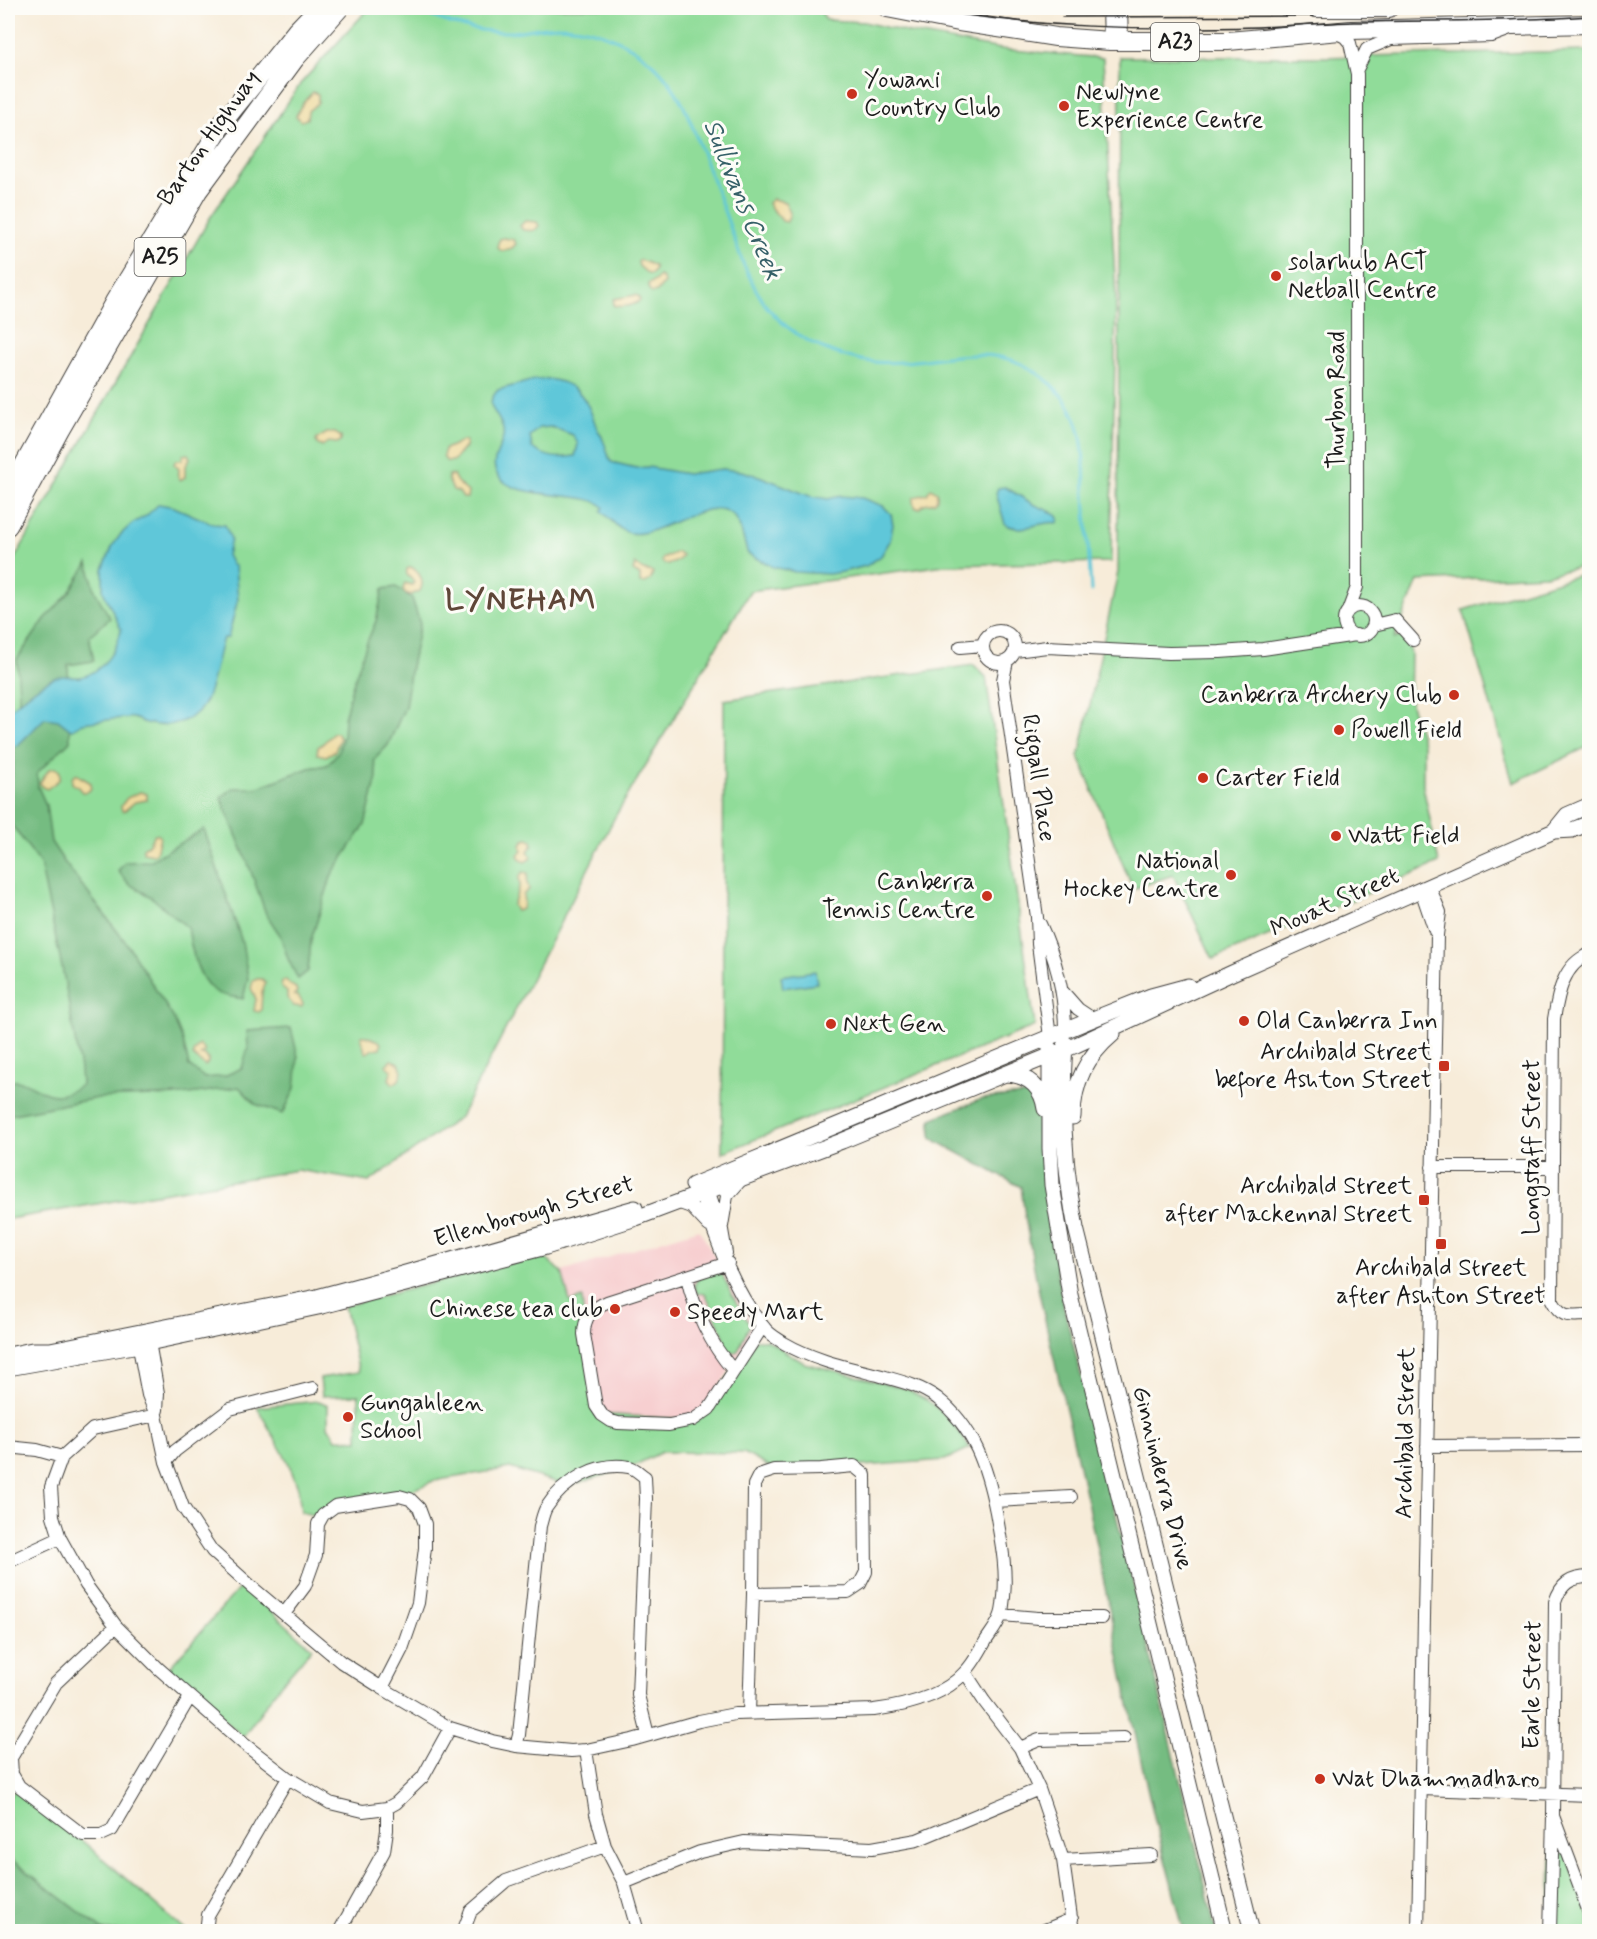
<svg xmlns="http://www.w3.org/2000/svg" width="1597" height="1939" font-family="Mynerve,sans-serif">
<style>
.built{fill:#f7cfd0}
.green{fill:#90dc99;stroke:#567c5a;stroke-width:1.5}
.forest{fill:#74bc81;stroke:#486c4e;stroke-width:1.5}
.sand{fill:#eeda9e;stroke:#857b5d;stroke-width:1.5}
.water{fill:#5ec7d9;stroke:#3d727a;stroke-width:1.5;fill-rule:evenodd}
.lines{fill:none;stroke-linecap:round;stroke-linejoin:round}
.stream{stroke:#5ec7d9;stroke-width:3}
.minor-casing{stroke:#3d3b38;stroke-width:14}
.major-casing{stroke:#3d3b38;stroke-width:17}
.highway-casing{stroke:#3d3b38;stroke-width:20}
.minor{stroke:#fff;stroke-width:12}
.major{stroke:#fff;stroke-width:15}
.highway{stroke:#fff;stroke-width:18}
.tram{stroke:#1c1c1c;stroke-width:1.5}
.poi-dot{fill:#c8321e;stroke:#fdfcf7;stroke-width:2}
.labels{text-anchor:middle;dominant-baseline:central;stroke-width:6;stroke-linejoin:round;paint-order:stroke}
.shield{fill:#fdfcf7;stroke:#605f5e;stroke-width:1.5}
.shield-label{font-size:22px;font-weight:bold;fill:#1c1c1c}
.poi-label{font-size:24px;fill:#1c1c1c;stroke:#fdfcf7;text-anchor:start}
.street-label{font-size:24px;fill:#1c1c1c;stroke:#fdfcf7}
.water-label{font-size:26px;font-style:italic;fill:#366068;stroke:#fdfcf7}
.district-label{font-size:30px;font-weight:bold;letter-spacing:1.5px;fill:#5f4638;stroke:#fdfcf7}
</style>
<rect width="100%" height="100%" fill="#fdfcf7"/>
<filter id="ink" filterUnits="userSpaceOnUse"><feTurbulence type="fractalNoise" baseFrequency=".0167" numOctaves="2"/><feDisplacementMap in="SourceGraphic" scale="12" xChannelSelector="R" yChannelSelector="G"/><feConvolveMatrix kernelMatrix="1 2 1 2 8 2 1 2 1" color-interpolation-filters="sRGB"/></filter>
<filter id="wash" filterUnits="userSpaceOnUse"><feTurbulence type="fractalNoise" baseFrequency=".008" numOctaves="4" result="noise"/><feDisplacementMap in="SourceGraphic" scale="24" xChannelSelector="R" yChannelSelector="G"/><feGaussianBlur stdDeviation="1.35" result="paint"/><feColorMatrix in="noise" values="0 0 0 0 0 0 0 0 0 0 0 0 0 0 0 0 0 1.4 0 .05"/><feComposite in="paint" operator="in"/></filter>
<g filter="url(#wash)">
<rect width="100%" height="100%" fill="#f7ecd9"/>
<path class="built" d="M699,1229L756,1329L697,1420L598,1414L582,1299L570,1302L562,1272Z"/>
<path class="green" d="M369,8H819L826,20L864,22L910,33L1001,49L1103,58L1116,298L1111,562L945,565L750,591L616,815L460,1117L369,1182L297,1170L8,1219V570L210,218L301,83Z
M1589,51V565L1545,575L1418,581L1394,639L1402,636L1408,639L1411,654L1410,701L1423,744V786L1439,863L1213,959L1173,875L1133,889L1079,757L1118,572L1120,57H1320Z
M1589,572V746L1513,783L1463,610Z
M974,665L986,677L1035,1026L722,1153L724,700Z
M541,1255L562,1272L570,1302L582,1298L584,1323L598,1414L697,1420L755,1340H767L804,1363L907,1389L928,1401L943,1413L956,1427L970,1448L945,1460L821,1469L774,1470L744,1453L662,1452L631,1467L568,1486L510,1468L433,1481L399,1496L317,1516L301,1512L298,1488L288,1462L257,1407L319,1401L328,1405V1426L336,1439L358,1440L359,1395L322,1396L320,1378L359,1372L344,1306Z
M720,1270L737,1304L750,1324L738,1351L727,1355L719,1342L725,1339L705,1293L697,1294L694,1285L699,1277Z
M242,1585L312,1648L277,1689L243,1737L168,1669Z
M19,1786L186,1931H104L8,1857V1798Z
M1553,1816L1589,1915L1590,1931L1550,1932Z"/>
<path class="forest" d="M88,563L95,591L110,618L89,636L94,661L68,665L70,741L37,773L38,787L46,805L51,842L65,863L127,944L173,1017L183,1041L189,1066L205,1078L224,1076L242,1068L248,1048L247,1031L291,1028L298,1057L295,1088L283,1114L255,1104L239,1087L182,1095L98,1098L8,1115V1081C39,1077 42,1111 81,1085L80,1069L64,977L40,863L8,820V791L12,774L19,696L17,659L45,619L69,593Z
M396,587L412,598L420,624L411,667L405,707L388,745L374,760L377,777L365,825L332,874L311,940L308,971L298,979L288,959L280,935L266,914L249,866L221,798L233,788H257L290,775L309,768L327,765L339,751L343,735L344,719L351,690L367,642L376,621L383,589Z
M204,829L242,942L248,978L243,999C235,997 222,996 216,992C197,980 191,948 188,928L151,897L129,884L118,871L125,862L150,861Z
M1032,1094L1037,1103L1038,1130L1050,1232L1063,1304L1131,1574L1216,1931H1184C1173,1889 1161,1847 1151,1804C1125,1695 1106,1585 1081,1475C1060,1379 1033,1284 1021,1187L931,1138V1119L982,1099Z
M8,1857L104,1931H8Z"/>
<path class="sand" d="M313,92L318,94V103L308,111L307,119L301,121L296,116C302,103 303,103 313,92Z
M773,199L785,202L790,213L787,222L782,221C778,214 770,209 768,203Z
M525,221L537,222L539,226C535,233 529,230 523,230L520,226Z
M504,238L514,240L516,244L512,248L502,251L498,248V243L500,239Z
M640,260L653,265L655,269L652,274H648L639,266L638,262Z
M659,276L663,278L664,283L657,292L652,293L649,290L648,284L655,281Z
M636,295L639,297L640,300C635,306 620,308 613,305L614,299Z
M327,433H335L341,437V441L337,443L328,442L322,446L318,445L316,441L318,438Z
M462,441H466L465,447L453,461H446L443,456L445,449Z
M188,454L190,458L185,468V477L180,480L178,478L179,469L174,464L176,460H182L183,455Z
M449,475H453L457,482L468,492L467,498H463L459,492L453,490L448,480Z
M931,488L937,492V498L935,502L924,504L920,508H916L913,502L914,497L927,494Z
M677,552L682,555C679,562 668,567 662,562L663,558Z
M635,564L643,570L653,572L651,579L645,583H640V575L633,571Z
M411,567C420,572 425,582 420,591L411,595L405,593L403,589L405,583L412,585L414,582C411,576 405,578 407,569Z
M334,733H337L340,738L335,751L326,756L317,754L318,747C326,743 330,735 334,733Z
M56,768L60,772V779L47,789L42,787L40,783C41,780 47,773 49,769Z
M76,774L91,783V788L89,791L82,792L77,786L72,784V778Z
M140,792L147,794V800L135,802L124,811H122L121,806L127,798Z
M155,834H158L160,837L156,853L153,855L143,853V848L148,845Z
M528,839L532,841L533,845L528,851L531,856L530,859L525,862L521,860L518,855L522,851L521,845L524,840Z
M523,872L528,873L527,883L529,889L523,895L524,903L522,909L516,911L513,905L520,885L519,877Z
M257,979H262L266,983L262,992L261,1010L259,1012L254,1011L256,999L251,988L253,981Z
M286,980L289,984L296,988L297,992L294,995L299,997L303,1004L302,1007L294,1006L287,998V992L281,987L282,982Z
M361,1036H366L379,1041L381,1044L380,1048L373,1049L367,1053L365,1052Z
M200,1045L205,1051L201,1055H205L208,1059V1063L205,1066L193,1056V1053L198,1046Z
M391,1060L399,1063L402,1071L399,1080L393,1084L389,1079L392,1070L386,1065Z"/>
<path class="water" d="M548,379C572,382 584,393 592,415C594,419 595,424 597,428C599,432 602,436 603,440C607,448 607,454 611,462L636,468L648,467L687,474L722,469L741,471L759,476L810,496L828,499L841,496L862,498L883,506L891,514L893,525L890,541L881,556L866,566L842,572L829,574L795,572L773,567L748,554C744,543 742,528 735,518C715,489 660,539 630,533C619,531 610,518 601,511L604,508C592,489 513,503 497,474C487,459 509,442 502,426C496,410 483,406 498,390L534,380ZM551,427L573,435L578,444L575,456C557,459 547,458 532,448L530,436L539,428Z
M1005,487L1033,504L1056,514L1059,518L1058,523C1042,519 1023,535 1005,524L996,493L998,488Z
M159,504L174,507L213,524L225,525L231,539L227,555L232,565L235,566L238,599L228,638H223C217,658 214,680 206,700C196,722 168,729 146,723C142,722 138,719 133,718C129,717 88,722 83,723C79,725 75,728 71,730L58,720L45,718L18,745L8,749V711C22,699 37,686 54,678C67,673 73,679 81,677C103,672 118,649 121,629L103,591V569L113,545L121,534L133,523L146,516Z
M815,971L817,983L783,988L781,976Z"/>
<g class="lines">
<path class="stream" d="M412,8C444,23 476,33 513,32C528,31 543,26 558,26C609,27 657,55 681,101C691,119 697,140 705,160C718,194 731,229 743,263C750,278 757,294 767,307C790,335 825,353 861,360C924,373 988,330 1045,379C1059,391 1071,406 1077,423C1085,444 1084,473 1085,495C1087,527 1089,559 1091,591"/>
</g>
</g>
<g filter="url(#ink)">
<g class="lines">
<defs>
<path id="minor" d="M1109,8L1110,41
M1121,8L1122,41
M1335,32L1345,37L1350,43L1357,74V587L1348,611
M1357,69L1367,49L1391,39L1492,36L1508,30
M1344 621a15 15 0 1 1 30 0a15 15 0 1 1-30 0Z
M1374,625L1395,620L1413,640
M983 647a16 16 0 1 1 32 0a16 16 0 1 1-32 0Z
M960,647L983,645
M1015,651L1047,647L1169,653L1220,652L1263,649L1356,635
M1007,661L1003,680L1037,917L1038,944L1050,1037
M1421,890L1435,931
M1040,924C1056,958 1065,993 1065,1031
M1590,954C1563,964 1558,994 1554,1019L1552,1300C1562,1320 1570,1315 1590,1315
M1063,992L1078,1009L1093,1019
M1432,1167H1553
M706,1184L722,1230L726,1253
M677,1202L691,1207L709,1226
M722,1226L727,1196L741,1180
M728,1263L607,1302C592,1308 584,1317 584,1334L596,1406L602,1415L611,1421L618,1423L669,1425L693,1420L709,1409L763,1326
M687,1277C694,1310 711,1345 733,1370
M148,1336L158,1393L157,1410
M137,1337L148,1395L156,1415L166,1462L183,1507L212,1551L253,1588L341,1662L382,1688L450,1728L492,1741L516,1746L571,1751L586,1750L632,1740L699,1721L735,1714L874,1710C904,1706 944,1696 965,1672C973,1664 979,1653 985,1642C990,1634 998,1625 1001,1615C1003,1610 1003,1603 1004,1597C1007,1568 1001,1541 996,1512C987,1467 974,1427 937,1398C919,1385 899,1381 878,1375C846,1367 813,1360 784,1343C776,1338 768,1334 763,1326C731,1288 714,1233 698,1187
M156,1415L93,1429L62,1457L51,1487L53,1516L60,1538L86,1585L116,1626L158,1668L244,1744L288,1778L330,1803L363,1811L387,1808L396,1803L423,1777L450,1728
M1427,1446L1590,1445
M8,1447L37,1450L62,1457
M166,1462L175,1451L230,1409L313,1388
M994,1501L1071,1497
M8,1562L60,1538
M284,1614L305,1586L316,1555L318,1524L323,1515L335,1506L399,1496L410,1499L419,1508L425,1524V1548L418,1603L402,1649L382,1688
M1002,1615L1038,1618H1102
M116,1626L56,1683L11,1758L12,1774L19,1786L83,1835H101L112,1830L190,1697
M965,1672L984,1701L1020,1748L1039,1789L1063,1860L1073,1932
M749,1713L753,1594L754,1485L759,1475L774,1470L821,1469L854,1466L865,1475L866,1572L860,1584L848,1592L753,1594
M516,1746L519,1735L540,1526C542,1520 543,1513 546,1508C563,1481 597,1461 629,1467C635,1468 640,1474 645,1477L646,1499L638,1695L648,1735
M1020,1748L1039,1740L1124,1738
M586,1750L596,1814L605,1846L624,1883L638,1932
M1421,1789L1590,1795
M1553,1816L1555,1602C1561,1584 1570,1577 1590,1577
M1063,1860L1151,1855
M624,1883L700,1852L744,1842L872,1848L917,1840L1039,1789
M206,1932L208,1915L288,1778
M339,1932L384,1851L387,1830V1808
M463,1932L471,1911L506,1881L605,1846
M1040,1932L1072,1919
M1418,1932L1437,935L1440,912L1429,886
M1550,1932L1553,1816L1590,1915"/>
<path id="major" d="M1554,831L1567,815L1590,805
M1065,1043C1061,1104 1064,1168 1076,1228L1252,1932
M1050,1049V1148L1052,1185L1070,1295L1225,1932
M1006,1074C1028,1075 1042,1087 1045,1109
M1073,1117C1073,1082 1087,1056 1113,1034
M693,1185L1093,1019L1151,996L1188,986
M8,1355L32,1350H50L317,1297L402,1274L635,1208
M8,1368L139,1345L318,1307L546,1247L636,1218L842,1141L1076,1045L1232,973L1554,831L1572,830L1590,823"/>
<path id="highway" d="M887,8L959,22L1056,37L1110,41H1228L1351,30L1590,24
M1315,8H1389
M8,493L114,302L224,121L296,31L318,8
M8,526L60,430L198,191L295,59L340,8"/>
</defs>
<use href="#minor" class="minor-casing"/>
<use href="#major" class="major-casing"/>
<use href="#highway" class="highway-casing"/>
<use href="#minor" class="minor"/>
<use href="#major" class="major"/>
<use href="#highway" class="highway"/>
<path class="tram" d="M922,8C1034,28 1144,30 1258,27C1289,26 1321,23 1353,22C1432,20 1511,22 1590,16
M1062,17L1314,16"/>
</g>
</g>
<g class="poi-dot">
<circle cx="852" cy="94" r="6"/>
<circle cx="1064" cy="106" r="6"/>
<circle cx="1276" cy="276" r="6"/>
<circle cx="1454" cy="695" r="6"/>
<circle cx="1339" cy="730" r="6"/>
<circle cx="1203" cy="778" r="6"/>
<circle cx="1336" cy="836" r="6"/>
<circle cx="1231" cy="875" r="6"/>
<circle cx="987" cy="896" r="6"/>
<circle cx="1244" cy="1021" r="6"/>
<circle cx="831" cy="1024" r="6"/>
<rect x="1438" y="1060" width="12" height="12" rx="3"/>
<rect x="1418" y="1194" width="12" height="12" rx="3"/>
<rect x="1435" y="1238" width="12" height="12" rx="3"/>
<circle cx="615" cy="1309" r="6"/>
<circle cx="675" cy="1312" r="6"/>
<circle cx="348" cy="1417" r="6"/>
<circle cx="1320" cy="1779" r="6"/>
</g>
<g class="labels">
<g class="shield">
<rect x="1151" y="23" width="48" height="38" rx="4.5"/>
<rect x="134.5" y="238" width="51" height="38" rx="4.5"/>
</g>
<g class="shield-label">
<text x="1175" y="42">A23</text>
<text x="160" y="257">A25</text>
</g>
<g class="poi-label">
<text x="864" y="80">Yowani<tspan x="864" dy="28">Country Club</tspan></text>
<text x="1076" y="92">Newlyne<tspan x="1076" dy="28">Experience Centre</tspan></text>
<text x="1288" y="262">solarhub ACT<tspan x="1288" dy="28">Netball Centre</tspan></text>
<text x="1442" y="695" text-anchor="end">Canberra Archery Club</text>
<text x="1351" y="730">Powell Field</text>
<text x="1215" y="778">Carter Field</text>
<text x="1348" y="836">Watt Field</text>
<text x="1219" y="861" text-anchor="end">National<tspan x="1219" dy="28">Hockey Centre</tspan></text>
<text x="975" y="882" text-anchor="end">Canberra<tspan x="975" dy="28">Tennis Centre</tspan></text>
<text x="1256" y="1021">Old Canberra Inn</text>
<text x="843" y="1024">Next Gen</text>
<text x="1432" y="1052" text-anchor="end">Archibald Street<tspan x="1432" dy="28">before Ashton Street</tspan></text>
<text x="1412" y="1186" text-anchor="end">Archibald Street<tspan x="1412" dy="28">after Mackennal Street</tspan></text>
<text x="1441" y="1268" text-anchor="middle">Archibald Street<tspan x="1441" dy="28">after Ashton Street</tspan></text>
<text x="603" y="1309" text-anchor="end">Chinese tea club</text>
<text x="687" y="1312">Speedy Mart</text>
<text x="360" y="1403">Gungahleen<tspan x="360" dy="28">School</tspan></text>
<text x="1332" y="1779">Wat Dhammadharo</text>
</g>
<g class="street-label">
<text transform="translate(209 138) rotate(-55)">Barton Highway</text>
<text transform="translate(1337 400) rotate(-90)">Thurbon Road</text>
<text transform="translate(1038 778) rotate(82)">Riggall Place</text>
<text transform="translate(1335 903) rotate(-24)">Mouat Street</text>
<text transform="translate(1532 1147) rotate(-90)">Longstaff Street</text>
<text transform="translate(534 1212) rotate(-16)">Ellenborough Street</text>
<text transform="translate(1406 1433) rotate(-89)">Archibald Street</text>
<text transform="translate(1162 1478) rotate(76)">Ginninderra Drive</text>
<text transform="translate(1533 1685) rotate(-89)">Earle Street</text>
</g>
<g class="water-label">
<text transform="translate(742 200) rotate(68)">Sullivans Creek</text>
</g>
<g class="district-label">
<text x="521" y="600">LYNEHAM</text>
</g>
</g>
<rect width="1597" height="1939" fill="none" stroke="#fdfcf7" stroke-width="30"/>
</svg>
